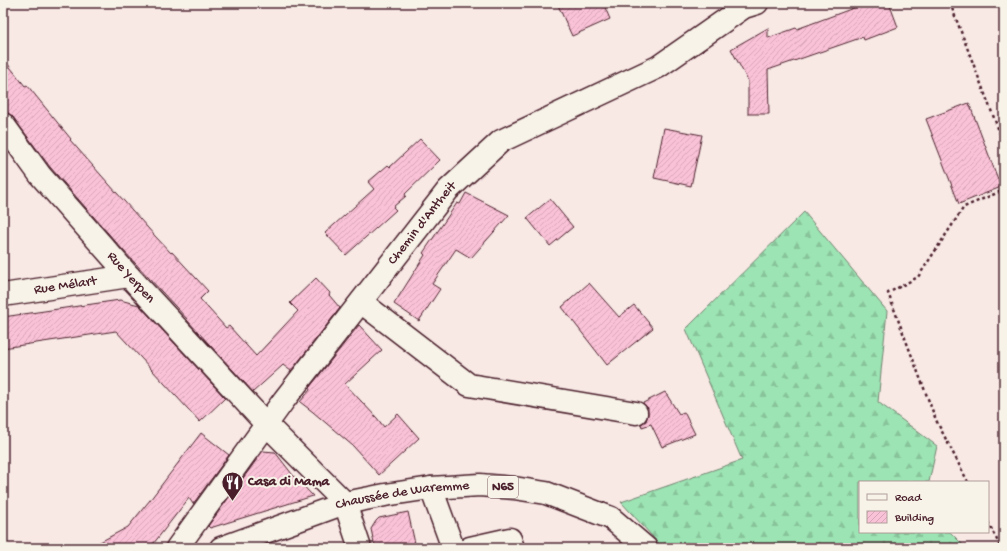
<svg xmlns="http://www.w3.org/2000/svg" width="1007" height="551" font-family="'Gochi Hand',sans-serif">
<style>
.forest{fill:url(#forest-firs);stroke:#73826f}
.building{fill:url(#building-hatch);stroke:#4a1f2b}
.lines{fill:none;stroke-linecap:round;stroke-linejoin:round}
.minor-casing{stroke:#4a1f2b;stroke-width:25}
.major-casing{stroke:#4a1f2b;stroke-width:25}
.path{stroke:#4a1f2b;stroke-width:2.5;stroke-dasharray:3 3;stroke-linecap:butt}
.minor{stroke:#f7f3e8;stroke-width:22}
.major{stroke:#f7f3e8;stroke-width:22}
.labels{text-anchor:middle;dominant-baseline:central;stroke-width:4;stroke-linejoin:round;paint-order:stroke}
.shield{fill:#f7f3e8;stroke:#7e5f64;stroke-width:1}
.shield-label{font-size:13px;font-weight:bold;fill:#4a1f2b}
.street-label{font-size:14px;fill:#4a1f2b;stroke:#f7f3e8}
.poi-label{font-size:14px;font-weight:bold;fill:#4a1f2b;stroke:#f7f3e8;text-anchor:start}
</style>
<defs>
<pattern id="forest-firs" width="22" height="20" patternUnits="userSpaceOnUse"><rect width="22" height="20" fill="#9ce4b3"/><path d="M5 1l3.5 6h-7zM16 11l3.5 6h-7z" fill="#88c39a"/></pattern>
<pattern id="building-hatch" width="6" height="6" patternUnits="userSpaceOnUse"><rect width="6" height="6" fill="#fac2d7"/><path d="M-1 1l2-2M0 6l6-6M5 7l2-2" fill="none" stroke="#d8a6b9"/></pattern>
</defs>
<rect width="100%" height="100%" fill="#f8e9e5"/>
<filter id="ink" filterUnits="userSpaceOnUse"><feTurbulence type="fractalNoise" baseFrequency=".025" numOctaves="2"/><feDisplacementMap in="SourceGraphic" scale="8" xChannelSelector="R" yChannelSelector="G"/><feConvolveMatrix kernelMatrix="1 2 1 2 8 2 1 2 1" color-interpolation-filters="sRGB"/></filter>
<g filter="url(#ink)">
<path class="forest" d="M804,212L887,311L878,402L937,446L929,482H860V532H950L966,548H663L621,502L742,460L686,329Z"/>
<path class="building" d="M557,3H603L610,19L572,36Z
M867,3H889L898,27L864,40L863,37L768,70L769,114H748V81L731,49L768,28V38L796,28L797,29Z
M3,58L25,86L27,85L57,122L71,139L70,140L155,236L171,253L172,252L208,291L200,299L226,328L229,326L256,356L298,311L290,303L316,278L330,293L329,295L340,308L291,371L283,365L253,392L187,320H188L122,249L50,167L13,117L8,113L6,112L3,109Z
M969,103L1001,187L959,204L926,119Z
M664,128L702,135L691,186L654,178Z
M420,139L440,160L405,194L406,196L393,207L396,210L346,255L325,233L374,189L368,182L388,165L390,167Z
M466,193L509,215L471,258L456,249L432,284L440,289L419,321L394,304L425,255L423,253L457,203L460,204Z
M550,199L573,227L550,246L527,218Z
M589,283L619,317L634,305L653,328L607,365L562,307Z
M120,300L139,305L225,398L200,422L116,331L3,348V317Z
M359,325L382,350L345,384L377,418L384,427L398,414L419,438L379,475L353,446L313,412L300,402L310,390L309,388Z
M665,392L679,414L684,412L695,434L662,447L651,424L642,427L641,424L646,421L648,415V408L643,403Z
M201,433L229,455L193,504L189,498L150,548H89L128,527L150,500Z
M263,451L275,452L292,474L313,496L210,528L208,526Z
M408,512L416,548H375L371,529L376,521L379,518Z"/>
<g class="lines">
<defs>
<g id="minor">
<path id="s1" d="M3,124L40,175L129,276L266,424L345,503L360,548"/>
<path id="s2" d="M3,295L129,276"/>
<path d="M361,302L469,385L636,413"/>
<path d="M431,488L453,548"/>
<path id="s3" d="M177,548L284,400L448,190L501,141L658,67L744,7L757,3"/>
<path d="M470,548L510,539L513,548"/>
</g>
<g id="major">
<path id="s4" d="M221,548L345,503L385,495L431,488L480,485L514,488L546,493L611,518L646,548"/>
</g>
</defs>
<use href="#minor" class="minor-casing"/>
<use href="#major" class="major-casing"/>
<path class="path" d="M950,3L1004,144
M968,482L936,420L888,293L918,277L964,207L1004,190
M988,522L999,544V548"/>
<use href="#minor" class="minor"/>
<use href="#major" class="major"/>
</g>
</g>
<defs>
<symbol id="restaurant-pin" viewBox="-11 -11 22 30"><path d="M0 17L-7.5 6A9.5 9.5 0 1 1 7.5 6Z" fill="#4a1f2b" stroke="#f7f3e8"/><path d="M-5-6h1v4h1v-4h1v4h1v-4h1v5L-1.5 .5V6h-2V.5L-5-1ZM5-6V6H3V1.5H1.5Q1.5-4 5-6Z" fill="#fff"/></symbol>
</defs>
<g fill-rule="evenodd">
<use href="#restaurant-pin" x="220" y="470" width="25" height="34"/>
</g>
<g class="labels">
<rect class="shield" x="488" y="476" width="30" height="22" rx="3"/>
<g class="shield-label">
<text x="503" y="487">N65</text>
</g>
<g class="street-label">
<text stroke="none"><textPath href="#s3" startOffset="407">Chemin d'Antheit</textPath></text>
<text stroke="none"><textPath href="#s1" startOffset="200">Rue Yerpen</textPath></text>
<text stroke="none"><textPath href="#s2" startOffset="63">Rue Mélart</textPath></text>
<text stroke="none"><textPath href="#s4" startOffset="190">Chaussée de Waremme</textPath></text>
</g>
<g class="poi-label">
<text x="248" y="482">Casa di Mama</text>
</g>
</g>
<rect width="1007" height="551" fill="none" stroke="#f7f3e8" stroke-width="16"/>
<rect x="8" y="8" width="991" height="535" fill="none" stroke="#4a1f2b" stroke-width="1.5" filter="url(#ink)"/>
<rect x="859" y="481" width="130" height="52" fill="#f7f3e8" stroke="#b29e9c"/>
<rect x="867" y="494" width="20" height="6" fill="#f7f3e8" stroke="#b29e9c"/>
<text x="895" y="501" font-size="12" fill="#4a1f2b">Road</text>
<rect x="867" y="511" width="20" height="12" fill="url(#building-hatch)" stroke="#b29e9c"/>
<text x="895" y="521" font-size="12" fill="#4a1f2b">Building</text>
</svg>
